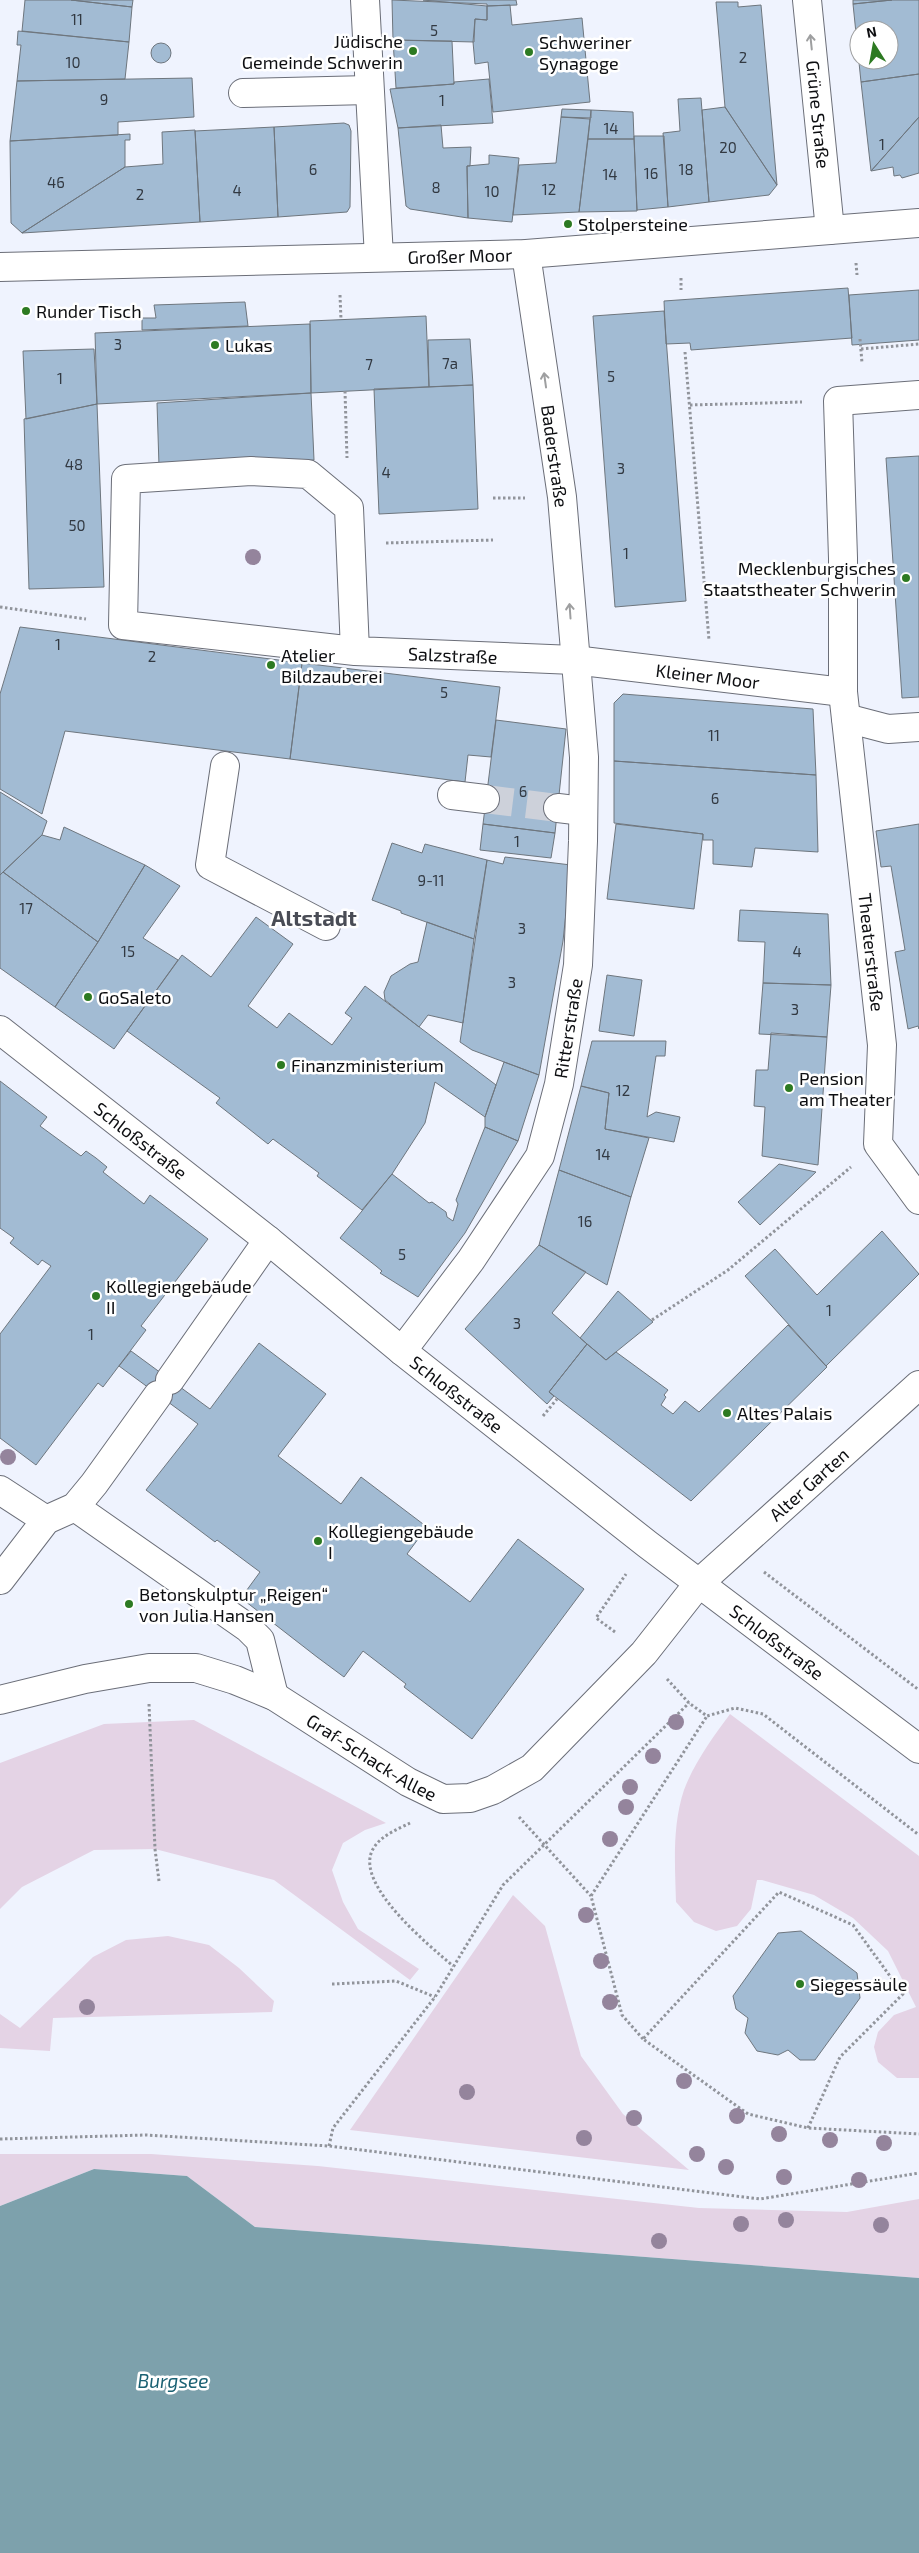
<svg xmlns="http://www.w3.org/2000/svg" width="919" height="2553" font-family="'Exo 2',sans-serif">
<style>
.green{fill:#e4d3e5}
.water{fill:#7da1ac}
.building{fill:#a2bbd3;stroke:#6e767e;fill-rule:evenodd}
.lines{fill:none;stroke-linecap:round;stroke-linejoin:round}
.minor-tunnel{stroke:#cdd1da;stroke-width:28;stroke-dasharray:28 14;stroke-linecap:butt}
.minor-casing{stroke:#6b6e78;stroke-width:30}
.path{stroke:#91949b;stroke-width:3;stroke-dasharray:2.5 2.5;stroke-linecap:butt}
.minor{stroke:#fff;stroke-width:28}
.tree{fill:#94849c}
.oneway{stroke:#9e9fa0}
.poi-dot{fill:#2d7a22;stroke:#fff;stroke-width:2}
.labels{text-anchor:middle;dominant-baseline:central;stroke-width:5;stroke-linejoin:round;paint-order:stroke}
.number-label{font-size:15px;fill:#323942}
.poi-label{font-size:18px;fill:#0d0e11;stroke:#fff;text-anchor:start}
.street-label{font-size:18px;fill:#0d0e11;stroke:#fff}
.water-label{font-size:19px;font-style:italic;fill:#1a6173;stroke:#fff}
.district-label{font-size:22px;font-weight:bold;fill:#494c55;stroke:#fff}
</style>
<rect width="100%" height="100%" fill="#eff3fe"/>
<path class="green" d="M730,1714L919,1856V2078H897L878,2062L874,2047L878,2032L894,2015L916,2007L888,1951L853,1918L814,1895L762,1880H757L751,1909L737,1926L716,1931L694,1922L676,1902C675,1865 672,1826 684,1790C694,1763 713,1737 730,1714Z
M194,1720L386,1823L365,1830L343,1843L332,1870L343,1902L358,1929L419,1969L410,1980L274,1880L155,1849L94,1850L22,1887L0,1909V1763L104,1724Z
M513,1895L545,1926L581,2056L623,2114L689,2170L350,2130Z
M168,1936L209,1945L239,1968L274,2001L272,2012L53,2018L50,2051L0,2048V2014L20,2028L93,1957L126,1940Z
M0,2154H151L318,2166L699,2208L847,2212L919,2199V2278L255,2227L187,2176L94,2169L0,2206Z"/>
<path class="water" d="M94,2169L187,2176L255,2227L919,2278V2553H0V2206Z"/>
<path class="building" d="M25,0H71L132,7L129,42L22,31Z
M71,0H133L132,7Z
M392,0L487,4V20L475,19L474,42L393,40Z
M423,0H516L517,5L487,6Z
M853,0H892L853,4Z
M892,0H919V74L861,82L853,4ZM859,30H889V60H859Z
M716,2H738V7L761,5L777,185L725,107Z
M510,5L512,25L582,18L590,102L493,112L488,62L475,64L473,42L475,19L487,20V6Z
M18,31L129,42L125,79L17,81L21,45H17Z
M393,40L452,41L454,84L396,88Z
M151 53a10 10 0 1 1 20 0a10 10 0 1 1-20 0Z
M919,74V117L871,171L861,82Z
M192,78L194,117L118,122V135L10,141L17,81Z
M489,79L493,123L398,128L390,89L454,84V82Z
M701,98L709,202L668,207L663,133L680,131L678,99Z
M725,107L777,185L769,195L709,202L702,110Z
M562,109L591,110V118L561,117Z
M591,110L633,112L634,139H588Z
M561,117L590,119L579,212L513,215L519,165L556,163Z
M919,117V173L902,178L900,175L894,176L893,167L871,171Z
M344,123L349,125L351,131L350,207L347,212L278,217L274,127Z
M441,125L443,148L471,147L470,166H467L468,218L410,209L406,206L398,128Z
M274,127L278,217L200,222L195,131Z
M195,130L200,222L22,233L125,167L163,164L162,132Z
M130,134V140H125V167L22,233L11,223L10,141Z
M634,136H664L668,207L637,210Z
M588,139H634L637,211L579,212Z
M489,155L519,158L512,222L468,218L467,166L489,164Z
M848,288L852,338L691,350L690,343L666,344L664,301Z
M919,290V340L852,345L849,295Z
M245,302L248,326L142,330V318H156L154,305Z
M664,311L686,601L615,607L593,316Z
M426,316L429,387L311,393L310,321Z
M310,324L311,393L97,404L95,333Z
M470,339L473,385L429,387L428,340Z
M94,349L97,404L26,419L23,351Z
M473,385L478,509L379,514L374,389Z
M311,393L314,460L159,466L157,403Z
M97,404L104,587L29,589L24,419Z
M919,456V697L902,698L886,458Z
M20,627L302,663L290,759L65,731L42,814L0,789V694Z
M302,663L500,687L491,757L468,755L465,782L290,759Z
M623,694L813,709L816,775L614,761V703Z
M496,720L566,729L555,833L483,824Z
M614,761L816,775L818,852L755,848L752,867L713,864V840H703V834L614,823Z
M0,792L47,821L42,835L0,875Z
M483,824L555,833L551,858L480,850Z
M616,824L703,834L694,909L607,899Z
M919,824V1029L918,1026L908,1029L895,952L905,950L891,866L881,867L876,831Z
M64,827L145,865L98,942L3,872L42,835L60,840Z
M392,843L422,853L425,844L487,860L474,939L401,913V911L372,900Z
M505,857L571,865L563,941L539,1075L472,1050L460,1042L487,860L503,864Z
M145,865L180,886L143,938L178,960L114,1049L55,1007L98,942Z
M3,872L98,942L55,1007L0,968V875Z
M740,910L828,914L831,985L763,983L765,942L738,941Z
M256,917L293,944L248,1006L277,1028L289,1013L332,1045L352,1018L345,1013L365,986L496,1085L485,1117L435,1082L425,1123L392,1174L362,1210L317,1176L319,1173L273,1139L268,1144L216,1103L220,1098L127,1031L182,955L211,977Z
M427,922L474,939L463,1023L428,1015L419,1027L385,1000L384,992L391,976L410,964L418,962Z
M607,975L642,980L634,1036L599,1031Z
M763,983L831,985L827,1037L759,1034Z
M771,1033L827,1037L818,1165L762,1156L765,1107L754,1106L756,1070H768Z
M592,1041H666L665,1056H656L647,1117L656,1112L680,1117L674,1142L605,1129L609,1093L581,1086Z
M504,1062L539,1075L518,1141L485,1127V1117Z
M0,1081L47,1117L40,1126L81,1156L86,1151L96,1158L107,1167L103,1172L144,1204L150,1195L208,1239L141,1326L146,1330L103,1387L98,1383L36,1465L0,1438V1334L51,1266L42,1260L38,1265L10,1243L14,1238L0,1228Z
M581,1086L609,1093L605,1129L649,1138L631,1197L559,1170Z
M485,1127L518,1141L465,1233L418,1297L380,1273L382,1271L376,1266L340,1238L392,1174L429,1203L432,1202L446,1212L447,1217L453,1221L458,1204L456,1200Z
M779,1164L816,1172L760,1225L738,1202Z
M559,1170L631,1197L607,1285L539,1245Z
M882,1231L919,1274L826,1366L745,1276L775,1249L817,1295Z
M539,1245L586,1272L552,1313L587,1344L549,1392L554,1396L547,1404L465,1329Z
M618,1291L653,1322L606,1360L580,1338Z
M788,1325L827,1367L691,1501L549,1392L587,1344L606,1360L616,1352L668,1390L664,1395L666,1397L661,1405L673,1414L685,1401L699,1412Z
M259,1343L326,1394L278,1456L341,1504L361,1477L427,1527L407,1554L470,1602L518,1539L584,1589L472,1739L404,1687L406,1684L363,1651L344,1677L317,1657L241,1598L260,1572L217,1540L215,1542L146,1490L198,1424L119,1366L131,1351L210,1409Z
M801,1931L857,1973L860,1998L815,2060H800L788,2050L778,2055L757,2051L745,2033L748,2018L736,2009L733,1996L778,1933Z"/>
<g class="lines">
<path class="minor-tunnel" d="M485,799L558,808"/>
<defs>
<g id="minor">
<path d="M365,0L379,257"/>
<path id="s1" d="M807,0L830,230"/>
<path d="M243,93L369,90"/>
<path id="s2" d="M0,267L526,254L919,223"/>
<path id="s3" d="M919,395L838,401L843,558V692L882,1045L878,1144L919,1200"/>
<path id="s4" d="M355,651L349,508L308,474L251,471L126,479L123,625L355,651L574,660L843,692"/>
<path d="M846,718L888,729L919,727"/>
<path d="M225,766L210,865L326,926"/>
<path d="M452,795L485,799"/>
<path d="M558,808L583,811"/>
<path id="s5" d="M0,1030L268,1240L402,1351L647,1544L919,1749"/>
<path id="s6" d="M402,1351L471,1260L540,1156L559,1084L578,965L583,841L584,757L562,497L526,254"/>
<path d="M170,1380L268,1240"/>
<path d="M0,1490L46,1520"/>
<path d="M75,1507L248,1628L260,1640L274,1696"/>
<path d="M0,1580L46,1520L75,1507L94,1484L158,1395"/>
<path id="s7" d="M0,1700L85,1679L149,1668H196L235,1680L274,1696L408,1782L443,1799L470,1798L493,1790L532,1768L644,1653L699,1583L919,1385"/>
</g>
</defs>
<use href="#minor" class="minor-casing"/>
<path class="path" d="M856,263L857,275
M681,278V290
M340,295L341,320
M860,339L862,363
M861,349L919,344
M685,352L709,640
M345,391L347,458
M690,405L802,402
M493,498H525
M386,543L493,540
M0,607L86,619
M652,1320L728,1270L851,1167
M543,1416L557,1399
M764,1572L919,1690
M615,1632L596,1618L626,1574
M667,1679L689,1703L707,1716L735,1708L763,1714L919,1835
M149,1704L155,1849L159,1881
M519,1817L591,1896
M410,1823C398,1829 380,1836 373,1849C353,1884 430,1946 453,1966
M332,1984L396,1981L435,1997
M643,2039L622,2015L591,1896L707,1716
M808,2128L840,2057L903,1994L853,1925L779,1892L643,2039L748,2114L808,2128L919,2134
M0,2139L146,2135L329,2146L760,2199L919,2173
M329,2146L333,2128L435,1997L503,1885L689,1703"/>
<use href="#minor" class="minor"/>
</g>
<g class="tree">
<circle cx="253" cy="557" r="8"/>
<circle cx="8" cy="1457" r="8"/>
<circle cx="676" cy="1722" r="8"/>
<circle cx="653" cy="1756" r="8"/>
<circle cx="630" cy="1787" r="8"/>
<circle cx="626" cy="1807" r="8"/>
<circle cx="610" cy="1839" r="8"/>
<circle cx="586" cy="1915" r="8"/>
<circle cx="601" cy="1961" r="8"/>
<circle cx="610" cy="2002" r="8"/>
<circle cx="87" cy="2007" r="8"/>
<circle cx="684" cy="2081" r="8"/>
<circle cx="467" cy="2092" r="8"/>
<circle cx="737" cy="2116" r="8"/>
<circle cx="634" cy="2118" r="8"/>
<circle cx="779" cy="2134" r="8"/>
<circle cx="584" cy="2138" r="8"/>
<circle cx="830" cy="2140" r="8"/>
<circle cx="884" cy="2143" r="8"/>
<circle cx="697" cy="2154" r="8"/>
<circle cx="726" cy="2167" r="8"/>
<circle cx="784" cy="2177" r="8"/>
<circle cx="859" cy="2180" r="8"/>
<circle cx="786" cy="2220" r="8"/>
<circle cx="741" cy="2224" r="8"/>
<circle cx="881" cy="2225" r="8"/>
<circle cx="659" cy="2241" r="8"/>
</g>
<defs><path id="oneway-shaft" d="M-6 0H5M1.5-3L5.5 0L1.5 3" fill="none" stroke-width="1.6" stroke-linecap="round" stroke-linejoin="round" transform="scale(1.25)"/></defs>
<g class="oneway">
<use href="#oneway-shaft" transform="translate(811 42) rotate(-96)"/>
<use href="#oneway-shaft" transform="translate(545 380) rotate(-98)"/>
<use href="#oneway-shaft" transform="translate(570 611) rotate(-94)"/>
</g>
<g class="poi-dot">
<circle cx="413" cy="51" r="5"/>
<circle cx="529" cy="52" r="5"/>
<circle cx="568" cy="224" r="5"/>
<circle cx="26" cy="311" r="5"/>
<circle cx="215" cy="345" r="5"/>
<circle cx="906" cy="578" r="5"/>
<circle cx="271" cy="665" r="5"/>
<circle cx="88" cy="997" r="5"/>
<circle cx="281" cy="1065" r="5"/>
<circle cx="789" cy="1088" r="5"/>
<circle cx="96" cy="1296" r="5"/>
<circle cx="727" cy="1413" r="5"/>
<circle cx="318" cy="1541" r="5"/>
<circle cx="129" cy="1604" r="5"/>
<circle cx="800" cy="1984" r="5"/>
</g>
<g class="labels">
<g class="number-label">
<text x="77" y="19">11</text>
<text x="434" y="30">5</text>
<text x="743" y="57">2</text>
<text x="73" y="62">10</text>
<text x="104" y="99">9</text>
<text x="442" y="100">1</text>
<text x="611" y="128">14</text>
<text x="882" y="144">1</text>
<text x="728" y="147">20</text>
<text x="313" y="169">6</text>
<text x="686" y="169">18</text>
<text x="651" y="173">16</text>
<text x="610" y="174">14</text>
<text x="56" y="182">46</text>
<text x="436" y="187">8</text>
<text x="549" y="189">12</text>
<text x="237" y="190">4</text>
<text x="492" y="191">10</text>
<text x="140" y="194">2</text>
<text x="118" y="344">3</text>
<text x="450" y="363">7a</text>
<text x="369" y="364">7</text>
<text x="611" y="376">5</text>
<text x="60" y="378">1</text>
<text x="74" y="464">48</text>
<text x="621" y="468">3</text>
<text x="386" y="472">4</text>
<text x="77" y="525">50</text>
<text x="626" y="553">1</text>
<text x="58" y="644">1</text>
<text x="152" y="656">2</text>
<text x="444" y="692">5</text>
<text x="714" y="735">11</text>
<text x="523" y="791">6</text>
<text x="715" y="798">6</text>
<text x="517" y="841">1</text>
<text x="431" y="880">9-11</text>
<text x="26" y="908">17</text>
<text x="522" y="928">3</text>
<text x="128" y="951">15</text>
<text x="797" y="951">4</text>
<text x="512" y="982">3</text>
<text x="795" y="1009">3</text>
<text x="623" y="1090">12</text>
<text x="603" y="1154">14</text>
<text x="585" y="1221">16</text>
<text x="402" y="1254">5</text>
<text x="829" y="1310">1</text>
<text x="517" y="1323">3</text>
<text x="91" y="1334">1</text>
</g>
<g class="poi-label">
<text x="403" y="41" text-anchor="end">Jüdische<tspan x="403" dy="21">Gemeinde Schwerin</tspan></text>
<text x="539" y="42">Schweriner<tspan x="539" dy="21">Synagoge</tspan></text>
<text x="578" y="224">Stolpersteine</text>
<text x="36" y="311">Runder Tisch</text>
<text x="225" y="345">Lukas</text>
<text x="896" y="568" text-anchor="end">Mecklenburgisches<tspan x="896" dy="21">Staatstheater Schwerin</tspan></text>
<text x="281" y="655">Atelier<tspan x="281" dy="21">Bildzauberei</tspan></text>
<text x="98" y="997">GoSaleto</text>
<text x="291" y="1065">Finanzministerium</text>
<text x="799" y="1078">Pension<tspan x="799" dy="21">am Theater</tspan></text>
<text x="106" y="1286">Kollegiengebäude<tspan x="106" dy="21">II</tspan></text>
<text x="737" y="1413">Altes Palais</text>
<text x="328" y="1531">Kollegiengebäude<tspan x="328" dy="21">I</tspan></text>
<text x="139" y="1594">Betonskulptur „Reigen“<tspan x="139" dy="21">von Julia Hansen</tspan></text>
<text x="810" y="1984">Siegessäule</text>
</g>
<g class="street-label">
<text stroke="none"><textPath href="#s1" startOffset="115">Grüne Straße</textPath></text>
<text stroke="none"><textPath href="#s2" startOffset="460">Großer Moor</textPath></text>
<text transform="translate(555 456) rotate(82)">Baderstraße</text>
<text stroke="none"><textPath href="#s4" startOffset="856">Salzstraße</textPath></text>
<text stroke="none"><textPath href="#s4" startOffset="1112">Kleiner Moor</textPath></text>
<text stroke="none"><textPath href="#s3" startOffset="634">Theaterstraße</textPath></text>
<text stroke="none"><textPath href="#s6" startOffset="370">Ritterstraße</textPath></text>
<text stroke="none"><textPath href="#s5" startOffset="179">Schloßstraße</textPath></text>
<text stroke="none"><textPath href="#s5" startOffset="584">Schloßstraße</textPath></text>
<text stroke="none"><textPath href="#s7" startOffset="974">Alter Garten</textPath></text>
<text stroke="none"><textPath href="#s5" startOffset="989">Schloßstraße</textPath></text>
<text stroke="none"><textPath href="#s7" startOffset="398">Graf-Schack-Allee</textPath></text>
</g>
<g class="water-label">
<text x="173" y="2380">Burgsee</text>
</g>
<g class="district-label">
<text x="314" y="917">Altstadt</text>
</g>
</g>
<g transform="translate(874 45) rotate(349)"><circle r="24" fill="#ffffff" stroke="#9e9fa0"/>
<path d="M0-4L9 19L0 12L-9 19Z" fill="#2d7a22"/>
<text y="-8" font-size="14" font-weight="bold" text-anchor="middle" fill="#0d0e11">N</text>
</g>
</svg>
